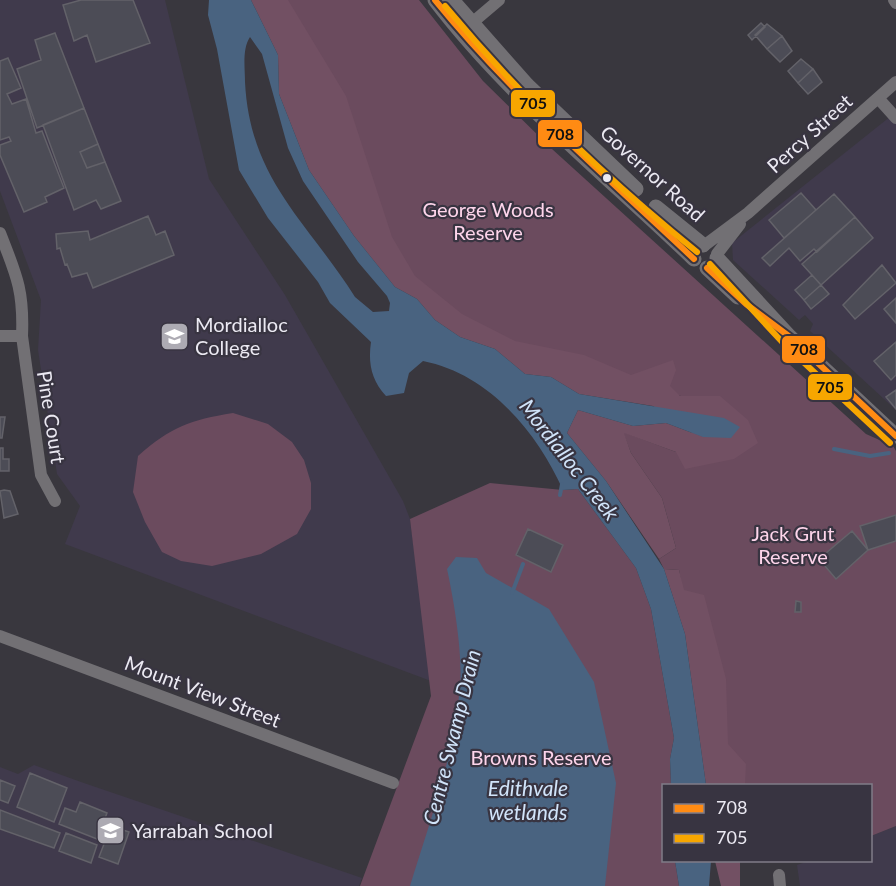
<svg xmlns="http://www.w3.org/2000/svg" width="896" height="886" font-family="Lato,sans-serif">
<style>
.built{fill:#403a4c}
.green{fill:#6b4b5e}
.forest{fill:#725063}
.water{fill:#496380;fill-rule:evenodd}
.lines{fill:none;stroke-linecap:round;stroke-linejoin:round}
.stream{stroke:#496380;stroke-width:4}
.building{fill:#4c4c56;stroke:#636269;stroke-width:1.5}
.minor{stroke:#727074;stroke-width:12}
.tertiary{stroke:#727074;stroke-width:15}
.bus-1-casing{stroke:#383441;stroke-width:10}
.bus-2-casing{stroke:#383441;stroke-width:10}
.bus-1{stroke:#ff8b13;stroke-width:6}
.bus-2{stroke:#f7a600;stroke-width:6}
.bus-dot{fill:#ebe9f2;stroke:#383441;stroke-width:2}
.labels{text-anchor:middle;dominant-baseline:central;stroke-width:4.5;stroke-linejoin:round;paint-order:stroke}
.street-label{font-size:20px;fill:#ebe9f2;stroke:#383441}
.park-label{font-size:20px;fill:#fed5eb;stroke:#383441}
.poi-label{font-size:20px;fill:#ebe9f2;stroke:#383441;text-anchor:start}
.water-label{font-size:21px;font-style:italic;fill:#d1e4fa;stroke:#383441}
.line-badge{stroke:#383441;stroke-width:2}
.pale-badge-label{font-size:16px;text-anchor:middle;font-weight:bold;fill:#111}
</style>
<rect width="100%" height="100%" fill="#39373e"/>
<path class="built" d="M0,0H165L209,179L285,295L403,501L410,519L431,681L65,544L80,506L57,474L38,350L41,300L0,191Z
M896,112V410L810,331L813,324L805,315L799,320L733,260L732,243Z
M34,765L81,782L362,878L359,886H0V767L18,774Z
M896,826V886H800L797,865L808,861L870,860L871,836Z"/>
<path class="green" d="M270,0H419L483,81L552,149L866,434L893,446L896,451V826L871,836L870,786L720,785L679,570L664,569L659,559L676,548L662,498L631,453L623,432L676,452L720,396H681L544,365L425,295L359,217Z
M233,413L268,424L292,442L304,460L311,483V509L297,534L261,554L212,566L181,561L162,552L145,522L133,492L138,456C171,427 190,420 233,413Z
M490,483L563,490L578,489L636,568L651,609L674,738L670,759L671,785L664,786V860L675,861L679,886H360L431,696L410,519Z"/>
<path class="forest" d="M251,0H288L346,96L392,237L415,276L462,314L515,341L584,355L631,375L673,360L676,370L670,386L680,396H720L748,420L758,443L734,459L685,469L676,452L624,433L631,453L662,498L676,548L659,559L606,481L567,433L578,410L633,426L666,423L703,437L653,406L579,394L551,377L525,374L495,349L460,337L435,320L417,299L395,287L354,236L309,170L279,94L278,55Z
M664,569L679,570L684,590L704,595L726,679L728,744L746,764L745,785H706L685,634Z
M715,861H740V886H721Z"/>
<path class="water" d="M209,0H251L278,55L279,94L309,170L354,236L395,287L417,299L435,320L460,337L495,349L525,374L551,377L579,394L724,418L740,427L731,438L703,437L666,423L633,426L578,410L567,433L606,481L664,569L685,634L706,785H671L670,759L674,738L651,609L636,568L578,489L563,490C537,432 489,374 423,361L409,373L404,393L386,396C371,380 368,362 371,342L330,303L318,282L268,218L239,170L217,49L208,15ZM250,37L262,54L288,148L303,181L358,262L387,296L390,303L389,311L373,312L355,297C307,221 250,180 245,82C245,68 242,49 250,37Z
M456,557L477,558L486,573L549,609L594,682L616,783L605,886H410C430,821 454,756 460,687C463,655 454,601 447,569Z
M675,861H711L709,886H679Z"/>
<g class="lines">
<path class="stream" d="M834,449L870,456L889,453
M560,495L562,484
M512,593L523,564"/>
</g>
<path class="building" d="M81,0H133L150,43L96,62L87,35L74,41L63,5Z
M761,23L765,27L752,40L748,35Z
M767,24L782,36L767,49L755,35Z
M55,33L84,108L37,128L17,69L41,60L35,40Z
M782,36L792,51L780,62L767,49Z
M8,58L21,88L7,94L12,104L26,99L36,133L42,131L64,188L45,197L47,202L24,212L0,155V145L11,141L9,137L0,140V61Z
M801,59L813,69L798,83L788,71Z
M813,69L822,82L808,94L798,83Z
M84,108L98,144L80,152L87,168L105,162L121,201L101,209L96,200L74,210L43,125Z
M98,144L105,162L87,168L80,152Z
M801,193L816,210L784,238L769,220Z
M834,194L855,217L817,252L814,249L800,261L789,248L770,266L762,258Z
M148,216L156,235L165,231L174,255L93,288L87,273L72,277L67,264L65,265L60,248L57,249L56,234L88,231L90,240Z
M855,217L873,238L821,285L802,264Z
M882,265L896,283L855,319L843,305Z
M812,275L821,285L804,300L795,290Z
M821,285L829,294L811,309L804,300Z
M896,298V323L884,309Z
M896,342V375L891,380L874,361Z
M896,390V409L886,397Z
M0,417H5L2,438H0Z
M0,448H3V459H9V471H0Z
M4,490L10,491L18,514L4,518L0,491Z
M896,515V541L868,550L860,526Z
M528,529L563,545L551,572L516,555Z
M852,531L868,550L836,579L819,559Z
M796,601L801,602V612H795Z
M30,773L67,788L54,822L17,807Z
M0,780L15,786L8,803L0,800Z
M80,802L107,813L97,839L59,824L65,808L76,812Z
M0,810L60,833L54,848L0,829Z
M111,826L129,832L118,864L99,857Z
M66,833L97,845L91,863L59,851Z"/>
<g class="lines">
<path class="minor" d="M894,0L896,3
M466,28L499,0
M878,98L896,118
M0,233C16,274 24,290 22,336H0
M705,245L748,213L896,82
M717,254L740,224
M22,336L41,475L55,501
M0,636L393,783
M779,875L780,886"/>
<path class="tertiary" d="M435,0C509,97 607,175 694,259
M452,0L527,85L636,189
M656,207L703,245
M717,258L790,337L896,436
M707,268L738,297"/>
<defs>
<path id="bus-1" d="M435,0C512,95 605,175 694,259
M707,268L746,304L790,337L896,436"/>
<path id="bus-2" d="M445,6C521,97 605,178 697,252
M710,264L784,344L890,443"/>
</defs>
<use href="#bus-1" class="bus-1-casing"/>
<use href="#bus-2" class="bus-2-casing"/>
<use href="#bus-1" class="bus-1"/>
<use href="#bus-2" class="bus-2"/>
</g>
<defs>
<symbol id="school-square" viewBox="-11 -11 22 22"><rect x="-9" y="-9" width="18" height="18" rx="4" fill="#adabb3" stroke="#383441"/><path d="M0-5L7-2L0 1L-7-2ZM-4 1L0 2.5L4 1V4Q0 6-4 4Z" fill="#fff"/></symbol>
</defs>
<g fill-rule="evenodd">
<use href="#school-square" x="158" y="320" width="33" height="33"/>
<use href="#school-square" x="94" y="814" width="33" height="33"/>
</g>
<circle class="bus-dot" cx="607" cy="178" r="5"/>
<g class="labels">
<g class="street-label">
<text transform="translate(809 133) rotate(-42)">Percy Street</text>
<text transform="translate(653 173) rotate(42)">Governor Road</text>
<text transform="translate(52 417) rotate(81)">Pine Court</text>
<text transform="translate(203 691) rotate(21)">Mount View Street</text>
</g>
<g class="park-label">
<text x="488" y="209">George Woods<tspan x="488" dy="23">Reserve</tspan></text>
<text x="793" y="533">Jack Grut<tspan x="793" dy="23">Reserve</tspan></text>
<text x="541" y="757">Browns Reserve</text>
</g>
<g class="poi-label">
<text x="195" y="324">Mordialloc<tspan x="195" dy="23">College</tspan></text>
<text x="132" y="830">Yarrabah School</text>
</g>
<g class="water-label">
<text transform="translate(570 459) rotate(52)">Mordialloc Creek</text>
<text transform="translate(451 737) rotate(-76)">Centre Swamp Drain</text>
<text x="528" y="787">Edithvale<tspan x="528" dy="24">wetlands</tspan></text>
</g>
</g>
<g class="line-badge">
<rect x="510" y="89" width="46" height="29" rx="6" fill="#f7a600"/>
<rect x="537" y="119" width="46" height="29" rx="6" fill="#ff8b13"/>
<rect x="781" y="335" width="45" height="29" rx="6" fill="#ff8b13"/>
<rect x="807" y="373" width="46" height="28" rx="6" fill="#f7a600"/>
</g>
<g class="pale-badge-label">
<text x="533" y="109">705</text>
<text x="560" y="140">708</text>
<text x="804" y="355">708</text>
<text x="830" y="393">705</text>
</g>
<rect x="662" y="784" width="210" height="78" fill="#383441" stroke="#807c88" stroke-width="1.5"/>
<rect x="674" y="804" width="30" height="9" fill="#ff8b13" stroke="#807c88" stroke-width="1.5"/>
<text x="716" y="814" font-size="18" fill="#ebe9f2">708</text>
<rect x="674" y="834" width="30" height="9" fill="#f7a600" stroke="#807c88" stroke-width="1.5"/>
<text x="716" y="844" font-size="18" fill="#ebe9f2">705</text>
</svg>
